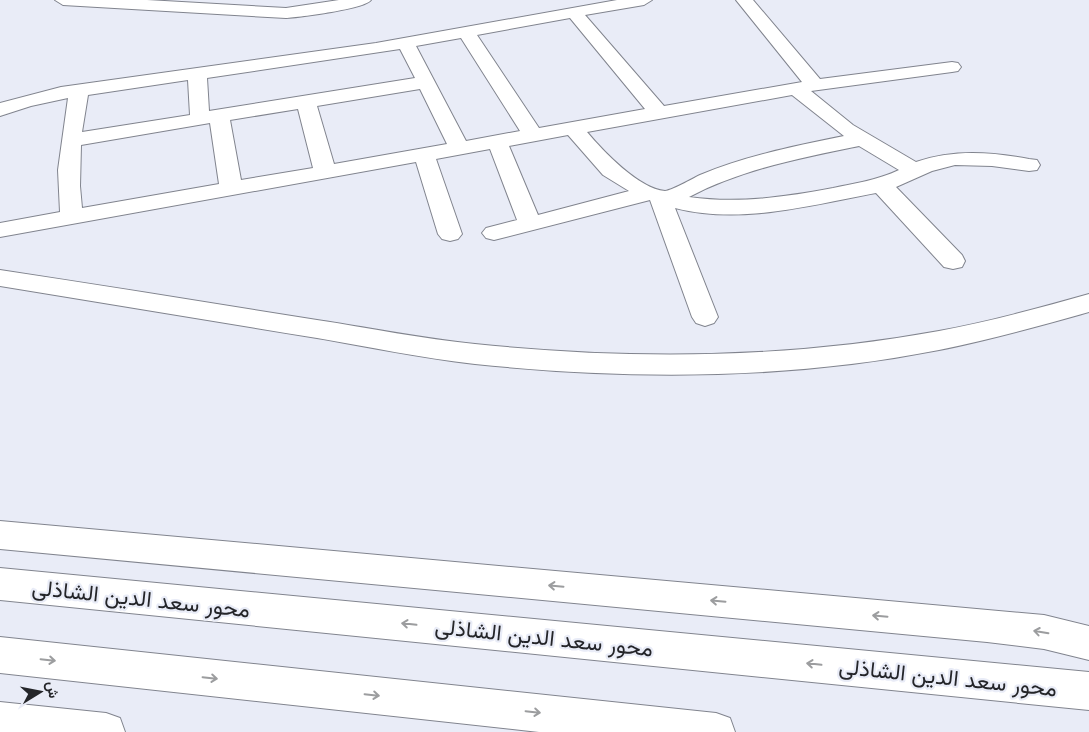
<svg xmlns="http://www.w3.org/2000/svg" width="1089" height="732" font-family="Jost,Vazirmatn,sans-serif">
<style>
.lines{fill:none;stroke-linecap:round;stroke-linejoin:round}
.minor-casing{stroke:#81848e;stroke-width:2}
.highway-casing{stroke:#81848e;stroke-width:2}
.minor{fill:#fff;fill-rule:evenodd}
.highway{fill:#fff;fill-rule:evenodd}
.oneway{stroke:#9c9d9f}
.labels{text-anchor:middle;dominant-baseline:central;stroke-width:4.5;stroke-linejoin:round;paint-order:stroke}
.near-street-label{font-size:22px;fill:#242529;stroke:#e9ecf7}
</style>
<rect width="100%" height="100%" fill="#e9ecf7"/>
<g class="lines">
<defs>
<path id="minor" d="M55,0H147L286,8L339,0H371C365,9 300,17 286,18L63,5Z
M617,0H652L644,5L585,15L664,106L802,82L736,0H753L820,79L952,62L958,63L961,67L958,71L952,72L811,91L853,125L916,162C954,149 991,152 1029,159L1037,160L1040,165L1037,170L1029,171L992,166L955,165L932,171L896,187L962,255L965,261L962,267L953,269L944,267L876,193C811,205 741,225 675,208L718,317L714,323L705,326L696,323L692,317L650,200L494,240L486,238L482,233L486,228L517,220L490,149L436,159L462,234L458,239L450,241L442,239L438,234L416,162L0,237V223L60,212L58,170L68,98L31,106L0,116V103L61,87L376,43ZM570,18L645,109L539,128L477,35ZM461,38L520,131L466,141L416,46ZM400,49L415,78L209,111L207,78ZM188,80L190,115L82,132L88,95ZM420,89L447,144L334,164L317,106ZM792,95L844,136C795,146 745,156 700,175C692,179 671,191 665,191C639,189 603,151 587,132ZM298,109L313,168L241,180L230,120ZM210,123L219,184L82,208L80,186L81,145ZM568,135L603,175L629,191L538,215L509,146ZM859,146L899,170C878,180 856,183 833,188C785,197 738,204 689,197C742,169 801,158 859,146Z
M0,270C106,286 211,303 317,320C370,328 423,339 475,344C629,360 787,359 939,331C989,322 1039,308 1089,294V312C1039,326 990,340 939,350C788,380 628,380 475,364C422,358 369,347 317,338C211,321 106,303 0,286Z"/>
<path id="highway" d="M0,521L1044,615L1089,626V660L1044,649L987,642L0,549Z
M0,568L1089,672V710L0,600Z
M0,637L716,713L730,718L735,732H539L0,673Z
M0,702L106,713L120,718L125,732H0Z"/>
</defs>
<use href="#minor" class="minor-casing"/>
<use href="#highway" class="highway-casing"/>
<use href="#minor" class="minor"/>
<use href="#highway" class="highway"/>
</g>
<defs><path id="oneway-shaft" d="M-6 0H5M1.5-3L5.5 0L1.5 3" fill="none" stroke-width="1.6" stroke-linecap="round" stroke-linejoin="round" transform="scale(1.25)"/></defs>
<g class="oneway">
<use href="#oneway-shaft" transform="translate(556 586) rotate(-175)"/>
<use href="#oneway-shaft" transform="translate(718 601) rotate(-175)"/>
<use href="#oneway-shaft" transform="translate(880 616) rotate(-175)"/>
<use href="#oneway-shaft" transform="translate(409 624) rotate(-174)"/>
<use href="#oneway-shaft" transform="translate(1041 632) rotate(-171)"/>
<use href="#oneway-shaft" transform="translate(48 660) rotate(6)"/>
<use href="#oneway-shaft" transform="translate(814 664) rotate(-174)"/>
<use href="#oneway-shaft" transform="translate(210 678) rotate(6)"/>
<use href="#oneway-shaft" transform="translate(372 695) rotate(6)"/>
<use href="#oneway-shaft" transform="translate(533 712) rotate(6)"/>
</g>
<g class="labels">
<g class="near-street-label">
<text transform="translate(141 598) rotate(6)">محور سعد الدين الشاذلى</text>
<text transform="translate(544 637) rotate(6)">محور سعد الدين الشاذلى</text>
<text transform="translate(948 677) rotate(6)">محور سعد الدين الشاذلى</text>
</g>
</g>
<g transform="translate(40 692) rotate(80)" stroke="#e9ecf7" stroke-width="4" paint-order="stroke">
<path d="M0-4L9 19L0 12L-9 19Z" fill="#242529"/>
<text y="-8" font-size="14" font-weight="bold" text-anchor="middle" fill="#242529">ش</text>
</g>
</svg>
